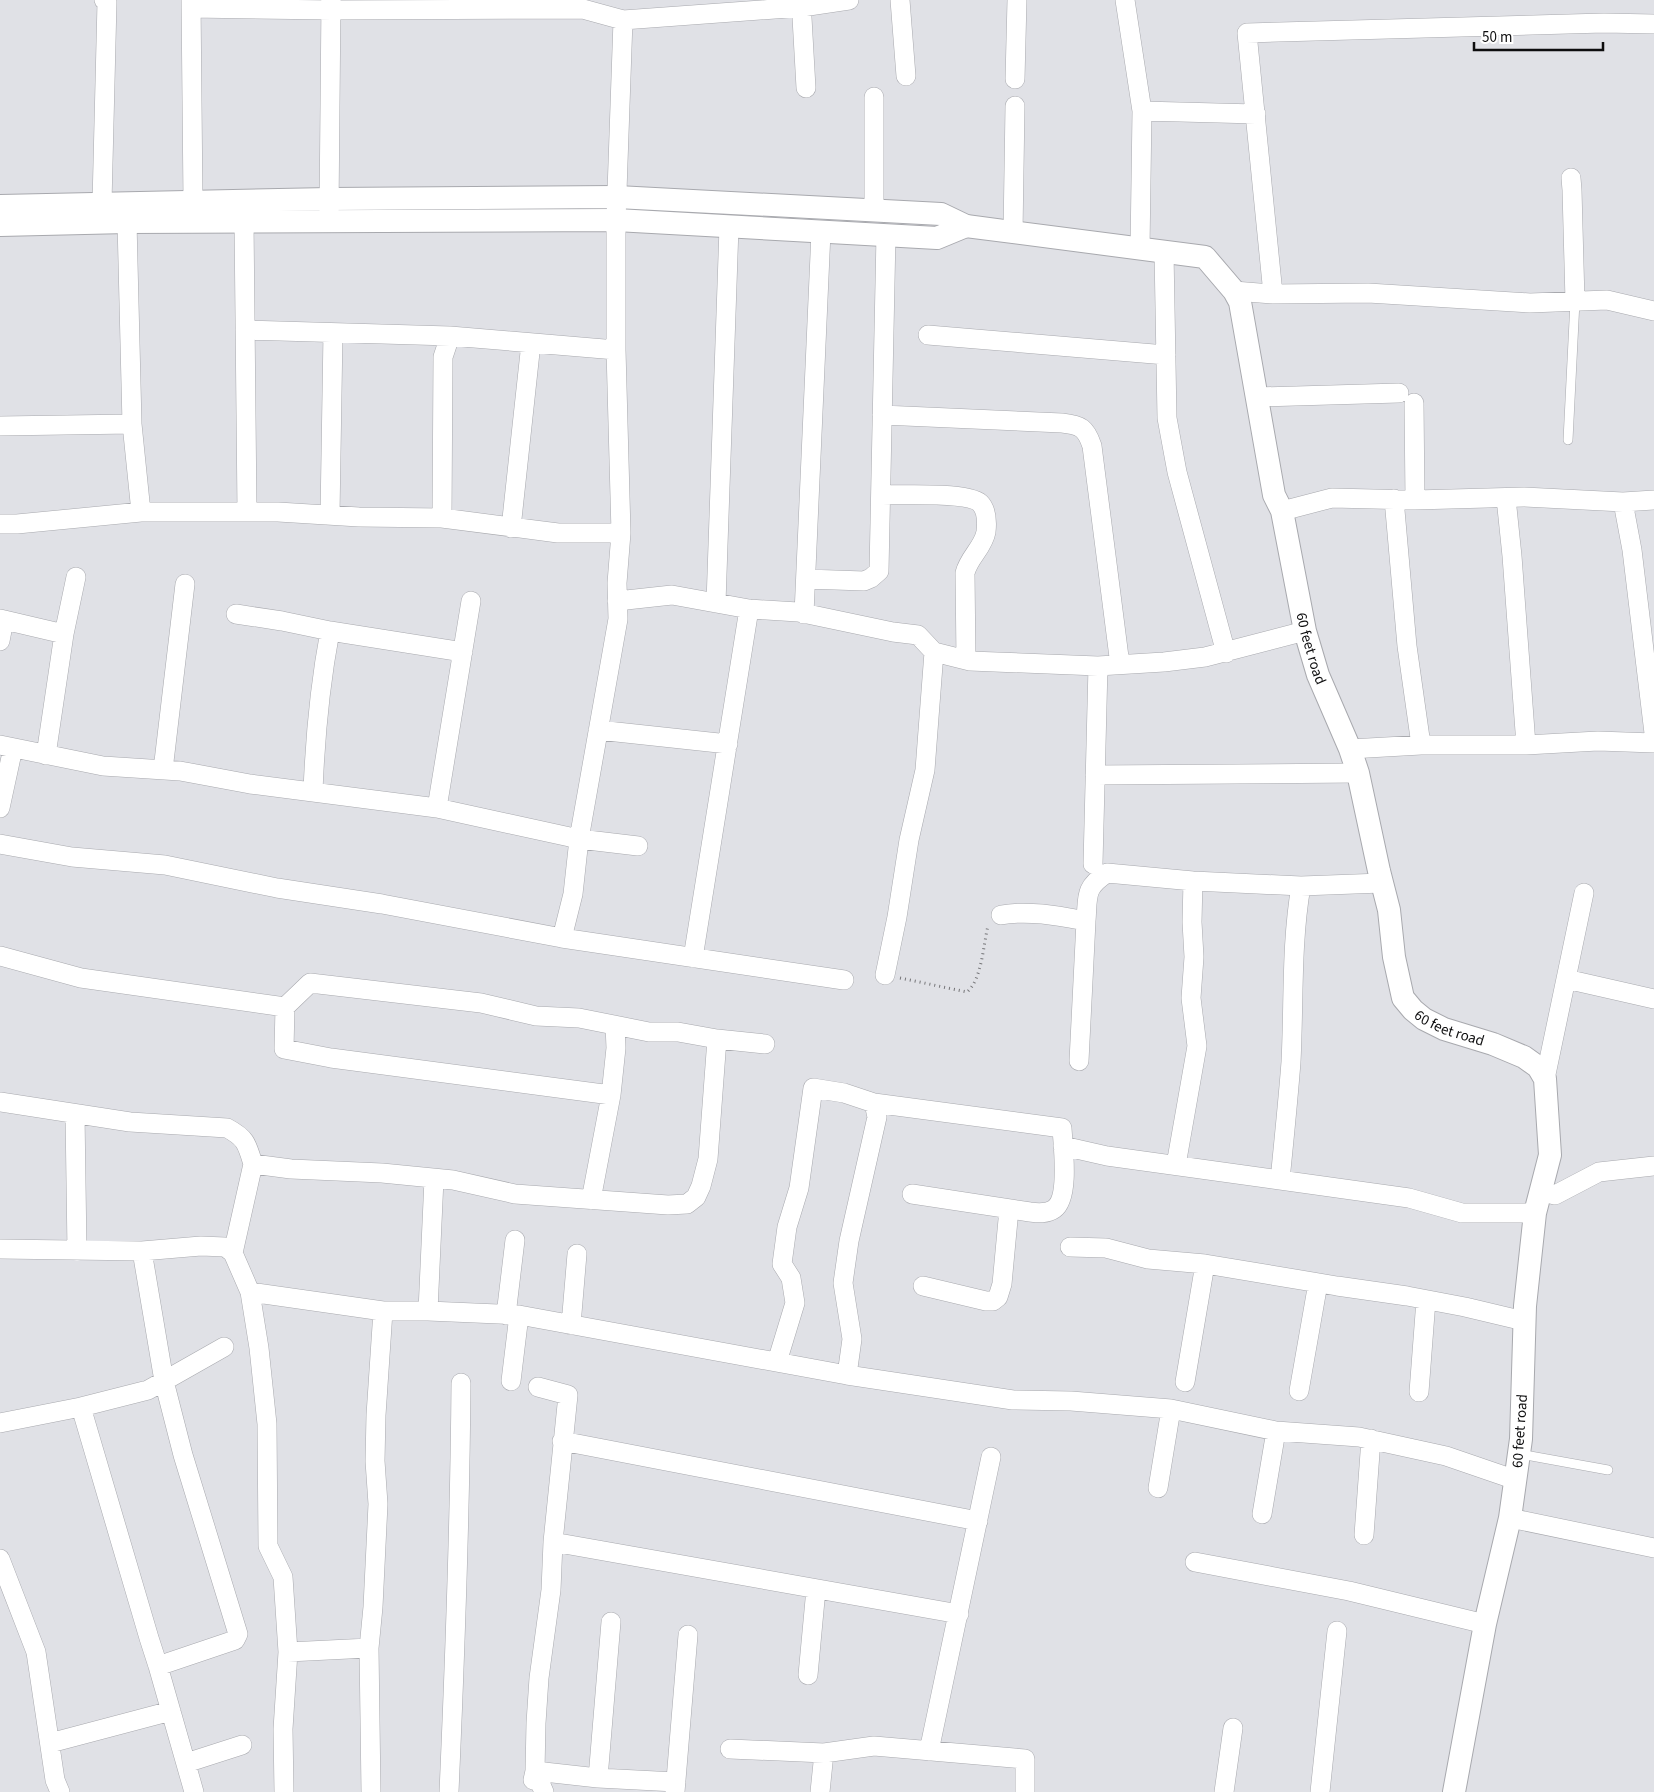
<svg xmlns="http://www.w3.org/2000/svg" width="1654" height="1792" font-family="'Source Sans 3',sans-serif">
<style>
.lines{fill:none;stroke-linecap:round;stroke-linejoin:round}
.service-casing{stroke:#a8a9ae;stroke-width:10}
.minor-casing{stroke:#a8a9ae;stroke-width:20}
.tertiary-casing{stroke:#a8a9ae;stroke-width:24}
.path{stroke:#757578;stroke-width:3;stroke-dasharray:1 4;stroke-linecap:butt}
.service{stroke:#fff;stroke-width:9}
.minor{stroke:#fff;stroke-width:19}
.tertiary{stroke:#fff;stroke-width:22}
.labels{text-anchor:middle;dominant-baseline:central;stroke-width:4.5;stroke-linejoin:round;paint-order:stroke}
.street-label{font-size:15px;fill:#0d0d0e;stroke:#fff}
</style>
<rect width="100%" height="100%" fill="#e0e1e6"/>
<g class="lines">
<defs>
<path id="service" d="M1568,440L1575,301
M1520,1454L1608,1470"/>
<path id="minor" d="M191,0L193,201
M801,0L806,88
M900,0L906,76
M1125,0L1142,111L1140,249
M191,8L332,10L583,9L623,20L802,7L849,0
M1015,79L1017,0
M874,97V210
M1142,111L1256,114
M1571,178L1572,190L1575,301
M102,203L107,2L104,0
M329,212L331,0
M244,221L247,511
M127,222L132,424L141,512
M1013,233L1015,106
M1164,252L1167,418L1177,472L1226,653
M1234,291L1273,294L1368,293L1530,303L1607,300L1654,311
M1273,294L1247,33L1604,23L1654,24
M245,330L450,336L616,350
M928,335L1166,355
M1258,397L1399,393
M1414,403L1415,500
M882,415L1062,423C1081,425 1086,428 1092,446L1120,665
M0,426L132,424
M881,495C901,495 968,492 980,503C987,510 987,523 986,532C983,548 969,557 965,573L966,660
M1506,498L1512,556L1526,745
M1394,499L1407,646L1421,745
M1623,502L1632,550L1654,733
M1282,511L1332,498L1415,500L1524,497L1623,502L1654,500
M330,515L333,333
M442,518L443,357L450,336
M0,524H17L141,512H278L359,517L442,518L558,533H621
M511,528L531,343
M806,579L864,581L871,578L879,571L886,235
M617,601L672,595L749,609L798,612L893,632L918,635L934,652L970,661L1098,666L1164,662L1205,657L1305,631
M716,603L729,227
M236,614L282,621L330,631
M804,614L821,232
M0,619L64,634L76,577
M0,641L4,620
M598,730L728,744
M0,745L103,766L180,771L250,784L437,808L579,839L638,846
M1350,749L1421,745H1526L1598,741L1654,743
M46,755L64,634
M163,770L185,584
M1095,775L1358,773
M313,792C315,738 320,684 330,631L463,652
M0,808L13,748
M437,808L471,601
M0,844L72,857L165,865L277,888L382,904L562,938L573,894L579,839L618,619L617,583L621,533L616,350V220L623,20
M1093,864L1098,666
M1001,915C1029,910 1059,916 1086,921C1088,896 1084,888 1107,873L1193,881L1301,886
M562,938L844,980
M0,956L81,978L285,1007L284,1049L331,1058L611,1095L616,1048L615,1025
M693,958L749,609
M885,975L897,917L909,840L925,770L934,652
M1566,979L1654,999
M285,1007L310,983L481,1003L536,1016L579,1018L649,1032H678L717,1039
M1079,1061L1086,921
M1545,1079L1584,893
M0,1102L130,1122L227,1128C246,1138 247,1144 253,1164L291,1169L382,1173L453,1180L515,1194L668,1205L687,1204L696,1197L701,1186L708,1159L717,1039L765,1044
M874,1103L1062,1128C1063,1147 1070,1198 1054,1209C1047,1214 1038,1213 1030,1212L912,1194
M75,1114L77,1251
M1063,1146L1107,1156L1409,1198L1462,1213H1535
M1176,1165L1197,1046L1191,998L1194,957L1192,922L1193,881
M1280,1180C1284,1140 1288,1101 1291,1062C1294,1003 1291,944 1301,886L1382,883
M1540,1191L1555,1195L1599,1172L1654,1166
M591,1200L611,1095
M1070,1247L1106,1248L1148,1259L1205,1264L1337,1286L1407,1296L1465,1307L1524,1321
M0,1249L142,1251L201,1246L225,1247L233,1253L250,1292L383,1311H428L519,1315L847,1375L1013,1400L1071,1401L1171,1409L1276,1431L1359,1437L1446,1456L1516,1480
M233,1253L253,1164
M923,1286L986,1301H993L998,1297L1002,1284L1009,1209
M250,1292L259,1348L267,1424L268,1546L283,1577L288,1652L283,1729L284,1792
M428,1311L434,1179
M506,1315L515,1240
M571,1325L577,1254
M777,1362L795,1303L791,1278L782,1264L787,1227L799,1188L813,1088L844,1093L874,1103L877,1117L849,1241L843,1283L852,1339L847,1375
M511,1381L519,1315
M1185,1382L1205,1264
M538,1387L568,1395L553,1542L551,1590L539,1678L536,1723L535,1771L544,1792
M1299,1391L1318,1283
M1419,1392L1426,1300
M81,1407L148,1390L164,1381L142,1251
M0,1423L81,1407L149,1638L158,1666L194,1792
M562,1441L978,1521
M1158,1488L1171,1409
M1262,1514L1276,1431
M1510,1518L1654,1548
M1364,1535L1371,1439
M553,1542L959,1614
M0,1559L36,1652L55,1780L60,1792
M1195,1562L1349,1591L1485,1624
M288,1652L369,1648
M158,1666L235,1640L238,1634L183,1455L164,1381L224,1347
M808,1675L816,1589
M50,1743L171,1711
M730,1749L824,1753
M929,1751L991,1457
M186,1763L242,1745
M598,1778L611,1622
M533,1780L535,1771L598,1778L676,1782
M371,1792L369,1648L373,1607L378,1504L375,1461L376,1415L383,1311
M449,1792C455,1656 460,1520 461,1383
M675,1792L688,1635
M820,1792L824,1753L874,1746L1025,1759V1792
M1224,1792L1233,1728
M1320,1792L1337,1631"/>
<g id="tertiary">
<path id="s1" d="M0,206L329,199L617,197L941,214L966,226L1205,257L1234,291L1240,302L1274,495L1282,511L1305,631L1318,675L1350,749L1358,773L1379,871L1389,910L1394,957L1403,998L1413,1010L1424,1019L1444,1029L1493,1044L1524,1057L1538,1067L1545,1079L1550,1155L1535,1213L1525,1306L1521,1439L1510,1518L1485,1624L1454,1792"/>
<path d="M0,225L127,222L616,220L937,238L966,226"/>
</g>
</defs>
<use href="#service" class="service-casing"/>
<use href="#minor" class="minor-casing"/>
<use href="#tertiary" class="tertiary-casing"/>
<path class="path" d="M900,978L967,992C982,979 983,946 988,926"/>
<use href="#service" class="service"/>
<use href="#minor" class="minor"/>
<use href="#tertiary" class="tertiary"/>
</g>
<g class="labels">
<g class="street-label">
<text stroke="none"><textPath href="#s1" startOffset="1622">60 feet road</textPath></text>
<text stroke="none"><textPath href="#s1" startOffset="2042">60 feet road</textPath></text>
<text transform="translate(1520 1431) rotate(-86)">60 feet road</text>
</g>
</g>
<path d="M1474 42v8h129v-8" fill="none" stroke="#0d0d0e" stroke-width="2.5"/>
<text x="1482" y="42" font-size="15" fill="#0d0d0e" stroke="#ffffff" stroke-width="4" paint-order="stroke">50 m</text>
</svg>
